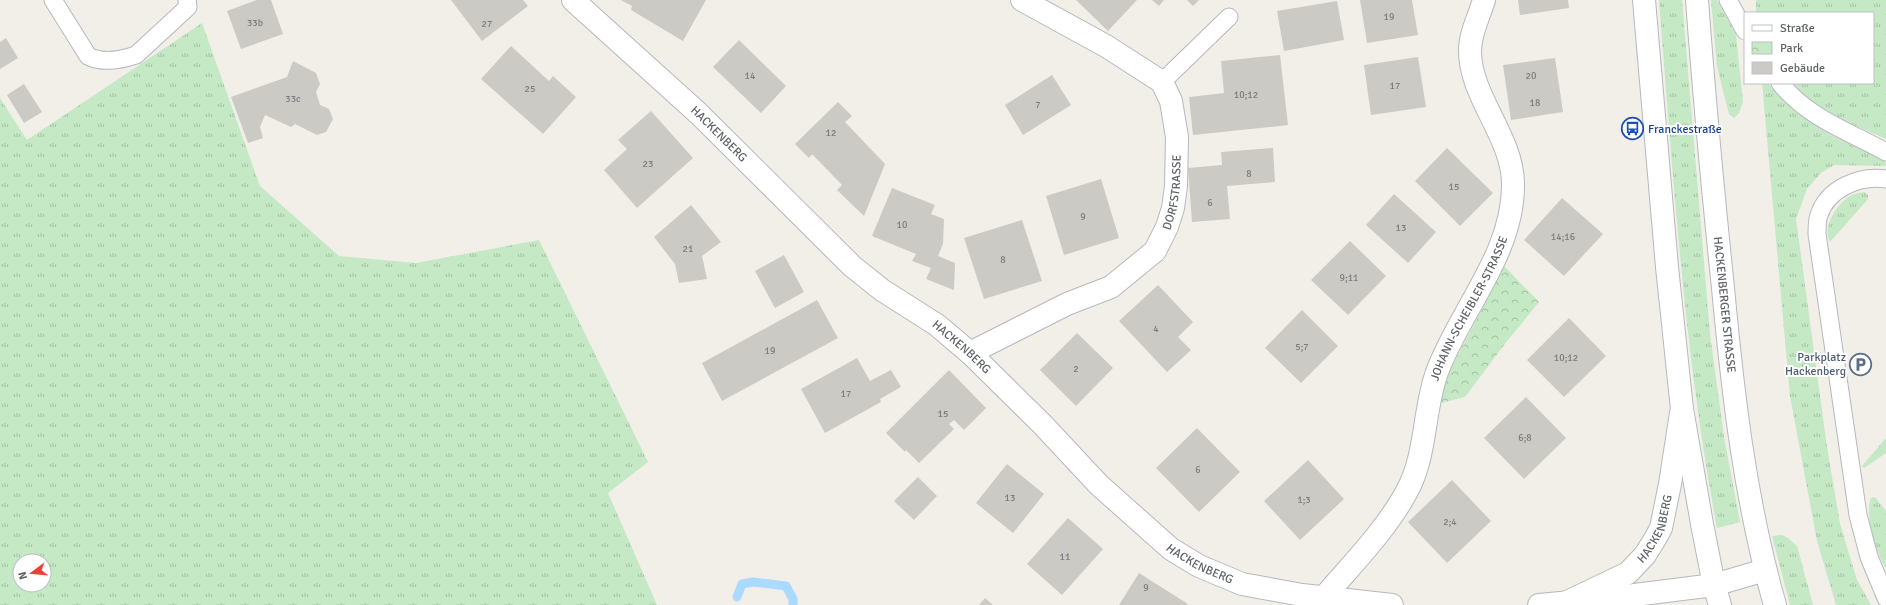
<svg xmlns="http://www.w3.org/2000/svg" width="1886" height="605" font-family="Signika,sans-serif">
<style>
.grass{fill:url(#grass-tufts);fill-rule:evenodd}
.park{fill:url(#park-crowns)}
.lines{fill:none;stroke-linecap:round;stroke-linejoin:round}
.stream{stroke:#aadaff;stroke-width:9}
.building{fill:#cccac5}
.service-casing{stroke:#b5b8bc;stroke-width:19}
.minor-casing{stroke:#b5b8bc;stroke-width:24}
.tertiary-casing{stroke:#b5b8bc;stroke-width:24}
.service{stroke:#fff;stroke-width:17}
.minor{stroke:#fff;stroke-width:22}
.tertiary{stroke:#fff;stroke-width:22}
.labels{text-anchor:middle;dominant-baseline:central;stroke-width:4;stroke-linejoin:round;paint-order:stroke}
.number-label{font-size:10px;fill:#7a7d7f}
.transit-label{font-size:12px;fill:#164399;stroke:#fff;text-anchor:start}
.street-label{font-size:12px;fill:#5f6368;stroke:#fff}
.service-label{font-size:12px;fill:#4e5e75;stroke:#fff;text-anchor:end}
</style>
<defs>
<pattern id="grass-tufts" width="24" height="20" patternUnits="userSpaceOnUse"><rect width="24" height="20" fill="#c5e8c5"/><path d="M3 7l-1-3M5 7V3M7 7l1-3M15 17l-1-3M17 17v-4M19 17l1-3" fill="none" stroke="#a3c0a4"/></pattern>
<pattern id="park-crowns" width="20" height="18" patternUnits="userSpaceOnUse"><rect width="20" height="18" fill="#c5e8c5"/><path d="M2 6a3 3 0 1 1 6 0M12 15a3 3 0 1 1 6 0" fill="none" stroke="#a3c0a4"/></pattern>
</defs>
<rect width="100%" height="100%" fill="#f1efe8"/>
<path class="grass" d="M1659,0H1682L1710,334L1724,437L1740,522L1717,528C1684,353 1673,176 1659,0Z
M1711,0H1717L1736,35L1743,102L1739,113L1734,118L1729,114L1717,67Z
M1756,0H1886V139C1854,125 1816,111 1793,83H1873V13H1756Z
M202,23L260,186L339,256L416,263L539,240L648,462L608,493L657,605H0V98L27,140ZM20,561H44V585H20Z
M1762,83H1768C1799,123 1840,141 1885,160L1886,166L1834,165L1821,173L1807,189L1796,219L1827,447L1840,524L1857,580L1871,605H1836L1817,541L1790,396Z
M1864,192L1868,195V199L1830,242C1822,229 1835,207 1847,198C1852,194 1858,193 1864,192Z
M1886,438V453L1864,468L1862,466Z
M1875,497L1886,511V568C1876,553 1864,515 1871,498Z
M1782,535L1788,538L1797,546L1813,605H1790L1772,536Z"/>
<path class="park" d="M1504,266L1539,302L1504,345L1465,397L1441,403L1444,382Z"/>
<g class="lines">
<path class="stream" d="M737,597L742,584L753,582L786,586L793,599V605"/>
</g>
<path class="building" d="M257,0H271L283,34L241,49L227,11Z
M451,0H523L528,6L482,41Z
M621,0H706L683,41L631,10L632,6Z
M1076,0H1137L1108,31Z
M1152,0H1164L1159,6Z
M1187,0H1199L1193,6Z
M1360,0H1412L1418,35L1367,43Z
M1518,0H1568L1569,8L1520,15Z
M1337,1L1344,40L1284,51L1277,11Z
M6,38L18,58L0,69V42Z
M739,40L786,86L761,113L713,67Z
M511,46L549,81L553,76L576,97L543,134L481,79Z
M1280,55L1288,125L1193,135L1189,97L1224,93L1221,61Z
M1418,57L1426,107L1371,115L1364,65Z
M1555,58L1563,112L1511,120L1503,65Z
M293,61L316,73L320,84L316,92L320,105L329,109L333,119L326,132L317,135L295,124L291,127L265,115L260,127L263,138L248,143L231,97L287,77Z
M1052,75L1071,105L1023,135L1005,105Z
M24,84L42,112L24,123L7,95Z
M838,102L852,116L845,122L885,164L864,216L837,190L842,185L812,154L809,158L795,144Z
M651,111L693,158L637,208L604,170L627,149L618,140Z
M1273,148L1275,182L1227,186L1230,219L1192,222L1188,168L1222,165L1221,152Z
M1447,148L1493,193L1460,226L1415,181Z
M1101,179L1119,238L1064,255L1046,196Z
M892,188L935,205L931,214L944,219L943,244L938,256L955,263L954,290L926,279L931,268L912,261L916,254L872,236Z
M1394,194L1436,232L1408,263L1366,225Z
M1562,198L1603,234L1564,276L1524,240Z
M691,205L721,242L702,256L707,279L679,283L675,264L654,237Z
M1022,220L1042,281L984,299L964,238Z
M1350,241L1386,276L1348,315L1311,280Z
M784,255L804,292L775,308L755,271Z
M1158,285L1193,322L1178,337L1191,350L1167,372L1119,321Z
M817,300L838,338L722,401L702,363Z
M1302,310L1338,346L1301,383L1265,348Z
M1569,318L1606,356L1564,397L1527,360Z
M1077,333L1113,368L1076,406L1040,370Z
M857,358L870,381L891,370L901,387L880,399L881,402L825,433L801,389Z
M949,370L986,408L964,430L954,420L949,424L954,429L919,463L906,450L905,452L886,433Z
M1526,397L1566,438L1524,479L1484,438Z
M1197,428L1240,472L1199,512L1156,468Z
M1308,460L1344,499L1300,540L1264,501Z
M1007,464L1044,494L1013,533L976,503Z
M918,477L937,496L914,520L894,501Z
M1452,480L1491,521L1447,563L1408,522Z
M1068,518L1103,549L1062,595L1027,564Z
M1139,573L1188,604L1187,605H1119Z
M985,598L993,605H979Z"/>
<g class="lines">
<defs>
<path id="service" d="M53,0L88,56C103,64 121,60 136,55L188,7L187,0
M1728,0L1745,31
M1162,82L1229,17
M1780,83C1808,118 1848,131 1886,152
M1886,179C1860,175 1828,188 1819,215C1817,220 1817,228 1817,234L1858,515L1869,557L1886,598"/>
<g id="minor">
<path id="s1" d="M573,0L698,113L852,266L882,290L937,325L970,353L1043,425L1099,485L1171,549L1199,566L1242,584L1302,595L1392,605"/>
<path id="s2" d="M970,353L1067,304L1111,287L1155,251L1167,227L1173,208L1176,186L1177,137L1171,101L1162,82L1106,46L1022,0"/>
<path id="s3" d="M1325,596C1353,563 1385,531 1406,493C1427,456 1423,411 1437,372C1460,310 1514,253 1513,184C1513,137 1470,97 1470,51C1470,33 1479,17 1484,0"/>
<path id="s4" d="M1565,603L1628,573L1645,555L1655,539L1661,528L1670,484L1681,413"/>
<path d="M1539,605L1603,599L1714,585L1765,570"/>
</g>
<g id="tertiary">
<path d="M1644,0L1667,267L1682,409L1702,524L1714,585L1720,605"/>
<path id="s5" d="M1697,0C1704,96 1713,192 1723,288C1733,395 1745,500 1775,605"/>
</g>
</defs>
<use href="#service" class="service-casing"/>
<use href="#minor" class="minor-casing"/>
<use href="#tertiary" class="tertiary-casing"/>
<use href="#service" class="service"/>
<use href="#minor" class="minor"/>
<use href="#tertiary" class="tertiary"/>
</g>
<defs>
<symbol id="bus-ring" viewBox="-11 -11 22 22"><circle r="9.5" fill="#fff" stroke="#1a4fb4" stroke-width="1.5"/><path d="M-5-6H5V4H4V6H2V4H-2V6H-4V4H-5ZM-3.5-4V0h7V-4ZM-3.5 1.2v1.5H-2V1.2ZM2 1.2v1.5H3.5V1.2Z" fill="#1a4fb4"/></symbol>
<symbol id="parking-ring" viewBox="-11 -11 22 22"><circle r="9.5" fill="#fff" stroke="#5c6f8a" stroke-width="1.5"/><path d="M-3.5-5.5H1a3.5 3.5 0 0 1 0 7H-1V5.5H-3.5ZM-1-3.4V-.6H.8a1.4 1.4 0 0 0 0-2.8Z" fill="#5c6f8a"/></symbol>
</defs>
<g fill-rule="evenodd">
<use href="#bus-ring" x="1620" y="116" width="25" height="25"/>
<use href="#parking-ring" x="1848" y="352" width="25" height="25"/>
</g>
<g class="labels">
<g class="number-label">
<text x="1389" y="17">19</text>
<text x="255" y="23">33b</text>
<text x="487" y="24">27</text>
<text x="750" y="76">14</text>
<text x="1531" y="76">20</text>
<text x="1395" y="86">17</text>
<text x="530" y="89">25</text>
<text x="1246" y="95">10;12</text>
<text x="293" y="99">33c</text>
<text x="1535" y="103">18</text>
<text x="1038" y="105">7</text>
<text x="831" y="133">12</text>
<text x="648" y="164">23</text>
<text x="1249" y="174">8</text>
<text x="1454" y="187">15</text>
<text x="1210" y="203">6</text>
<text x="1083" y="217">9</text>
<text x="902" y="225">10</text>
<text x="1401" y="228">13</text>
<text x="1563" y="237">14;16</text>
<text x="688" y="249">21</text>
<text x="1003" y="260">8</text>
<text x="1349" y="278">9;11</text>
<text x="1156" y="329">4</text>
<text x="1302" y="347">5;7</text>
<text x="770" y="351">19</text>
<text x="1566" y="358">10;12</text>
<text x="1076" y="369">2</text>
<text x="846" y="394">17</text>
<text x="943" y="414">15</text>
<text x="1525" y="438">6;8</text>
<text x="1198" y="470">6</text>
<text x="1010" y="498">13</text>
<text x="1304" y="500">1;3</text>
<text x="1450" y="522">2;4</text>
<text x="1065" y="557">11</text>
<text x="1146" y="588">9</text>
</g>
<g class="transit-label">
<text x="1648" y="129">Franckestraße</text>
</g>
<g class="street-label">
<text stroke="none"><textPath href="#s1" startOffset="198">HACKENBERG</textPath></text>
<text stroke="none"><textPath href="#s2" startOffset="275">DORFSTRASSE</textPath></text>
<text stroke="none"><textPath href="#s5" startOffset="306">HACKENBERGER STRASSE</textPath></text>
<text stroke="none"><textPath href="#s3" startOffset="328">JOHANN-SCHEIBLER-STRASSE</textPath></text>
<text stroke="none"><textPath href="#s1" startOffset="522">HACKENBERG</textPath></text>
<text stroke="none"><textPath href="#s4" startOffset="123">HACKENBERG</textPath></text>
<text stroke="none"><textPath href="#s1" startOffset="846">HACKENBERG</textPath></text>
</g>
<g class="service-label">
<text x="1846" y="357">Parkplatz<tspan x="1846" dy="14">Hackenberg</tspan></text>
</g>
</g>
<rect x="1744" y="12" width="130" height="72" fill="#ffffff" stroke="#bfc1c3"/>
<rect x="1752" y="25" width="20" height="6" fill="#ffffff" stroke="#bfc1c3"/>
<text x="1780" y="32" font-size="12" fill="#5f6368">Straße</text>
<rect x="1752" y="42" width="20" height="12" fill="url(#park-crowns)" stroke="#bfc1c3"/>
<text x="1780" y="52" font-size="12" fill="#5f6368">Park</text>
<rect x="1752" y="62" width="20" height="12" fill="#cccac5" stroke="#bfc1c3"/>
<text x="1780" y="72" font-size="12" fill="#5f6368">Gebäude</text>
<g transform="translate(32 573) rotate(254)"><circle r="19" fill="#ffffff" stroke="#bfc1c3"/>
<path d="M0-3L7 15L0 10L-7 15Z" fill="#ea4335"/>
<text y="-6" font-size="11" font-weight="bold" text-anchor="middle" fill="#5f6368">N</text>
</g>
</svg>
